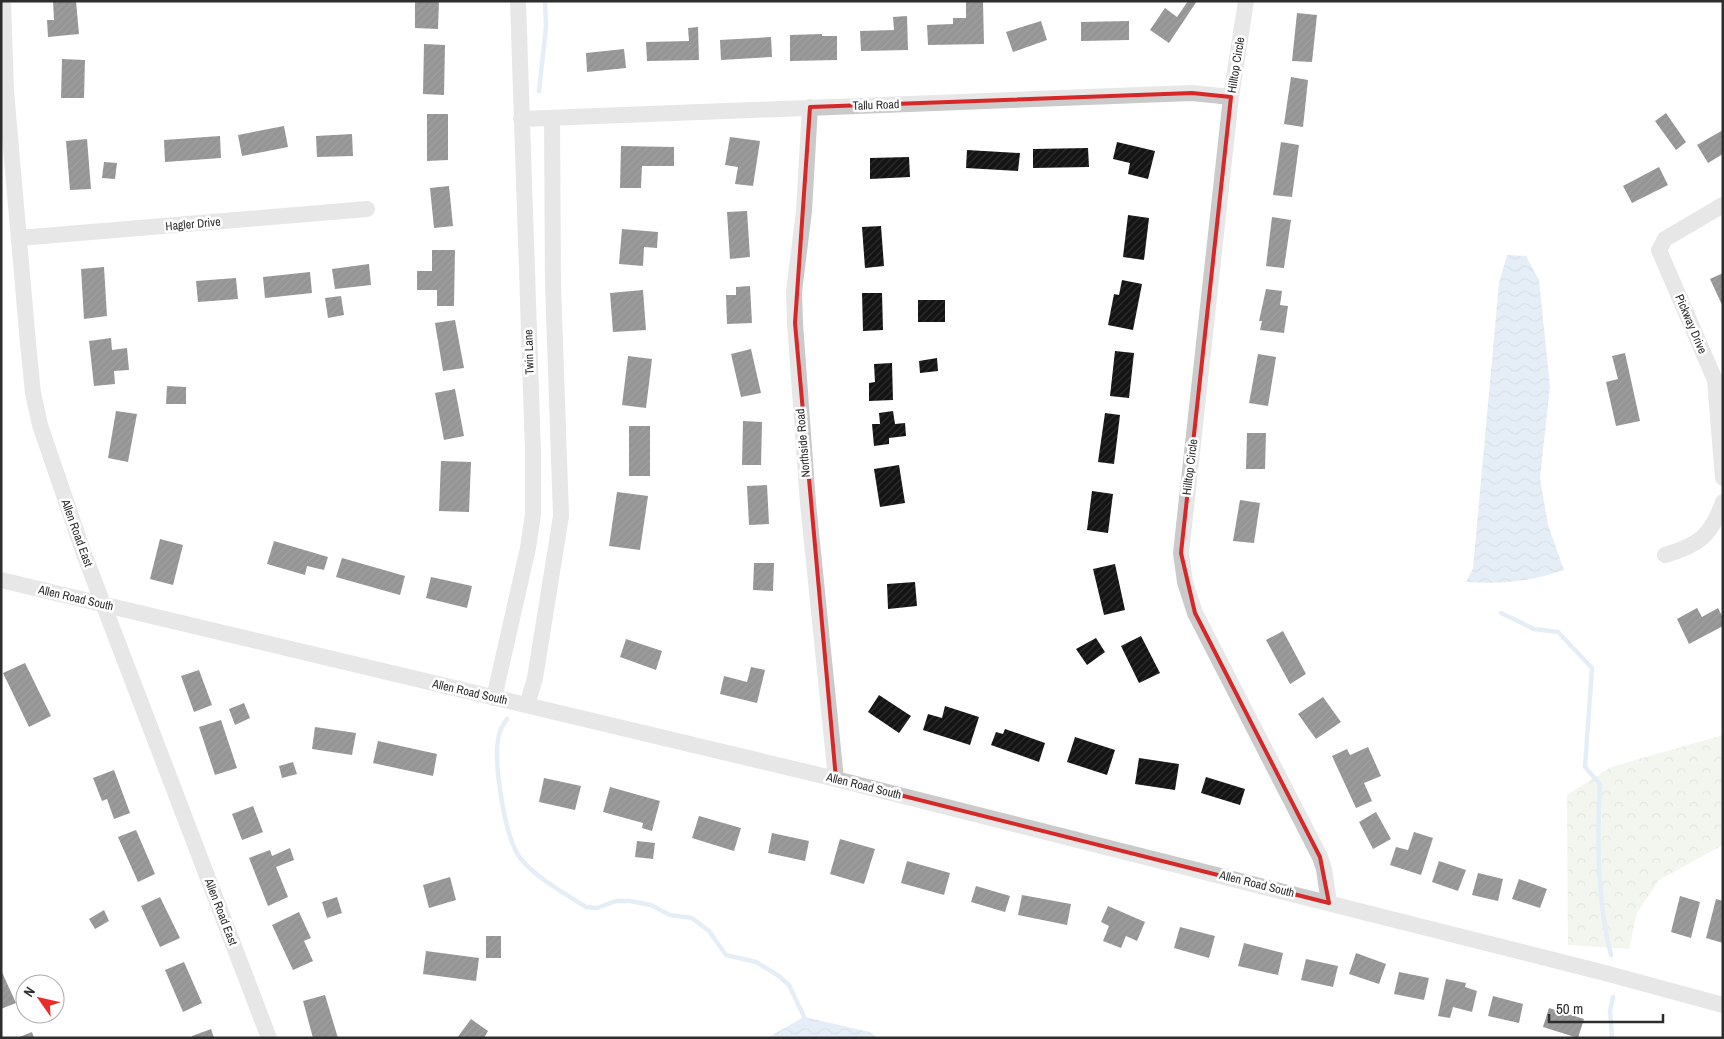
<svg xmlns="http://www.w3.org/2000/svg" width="1724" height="1039" font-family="'Archivo Narrow',sans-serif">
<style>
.forest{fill:url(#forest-crowns)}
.water{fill:url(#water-waves)}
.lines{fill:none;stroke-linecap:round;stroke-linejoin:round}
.stream{stroke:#c6daec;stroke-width:4.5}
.building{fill:url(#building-hatch)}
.minor{stroke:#cacaca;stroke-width:16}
.marked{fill:none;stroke:#d62828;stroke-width:4;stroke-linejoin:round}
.labels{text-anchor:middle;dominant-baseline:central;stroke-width:5;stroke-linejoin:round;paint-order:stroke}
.street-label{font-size:12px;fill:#2d2d2d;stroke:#fff}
</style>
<defs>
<pattern id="forest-crowns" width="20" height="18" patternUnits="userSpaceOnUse" patternTransform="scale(1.25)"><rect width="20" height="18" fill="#e2ebda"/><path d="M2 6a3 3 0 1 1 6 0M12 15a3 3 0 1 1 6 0" fill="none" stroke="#c2cabb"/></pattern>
<pattern id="water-waves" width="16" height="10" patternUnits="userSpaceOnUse" patternTransform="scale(1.25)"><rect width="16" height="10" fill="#c6daec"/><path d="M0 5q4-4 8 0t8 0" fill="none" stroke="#aabbcb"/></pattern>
<pattern id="building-hatch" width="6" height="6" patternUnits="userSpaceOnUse" patternTransform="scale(1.25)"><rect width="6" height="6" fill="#141414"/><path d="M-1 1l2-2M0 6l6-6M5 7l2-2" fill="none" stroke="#2e2e2e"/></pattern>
</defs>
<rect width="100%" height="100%" fill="#fff"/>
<path class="forest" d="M1723,735V845L1659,880L1637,913L1629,949L1568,945L1567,795L1611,767Z"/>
<path class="water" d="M1507,255L1526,256L1539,280L1550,387L1540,478L1548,525L1564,570C1528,582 1504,584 1466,582L1473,568L1499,283Z
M804,1017L870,1032L877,1038H767Z"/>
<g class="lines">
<path class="stream" d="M539,91L546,27L545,1
M1501,613L1534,629L1558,632L1592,668L1585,767L1600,784C1597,840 1597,900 1611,955
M507,719C502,726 499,731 498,740C494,765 505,840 521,859C535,877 567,895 586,907L597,908L616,901H630L651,905L670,915L692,918L709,931L726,955L756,962L779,976L789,985L806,1021
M1612,1038L1610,1011L1613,997"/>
</g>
<path class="building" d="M53,1H76L79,34L48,37L47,20H54Z
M415,1H439L438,29L415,28Z
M1188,1H1197L1169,43L1150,30L1165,8L1177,17Z
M966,2H983L984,44L928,45L927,25L953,24V18H966Z
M1297,13L1317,15L1312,62L1292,61Z
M907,16L908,50L861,51L860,31L894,30L893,17Z
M1041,21L1047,40L1013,52L1006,32Z
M1129,21V40L1081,41V22Z
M698,27L699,60L647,61L646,42L689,41L688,28Z
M822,34V36H837V60L790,61V35Z
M771,37L772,57L721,60L720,40Z
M424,44L445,45L444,95L423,94Z
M624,49L626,68L587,72L586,53Z
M62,59L85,60L84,98H61Z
M1291,77L1308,80L1303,127L1284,124Z
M1666,113L1686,142L1676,150L1655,121Z
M427,114H448V160L427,161Z
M284,126L288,147L242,156L238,135Z
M1723,130V154L1708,163L1697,145Z
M352,134L353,156L317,157L316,136Z
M220,136L221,158L165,162L164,140Z
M730,137L760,141L753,186L735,184L738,167L725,165Z
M87,139L91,189L70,190L66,141Z
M1117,142L1155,151L1148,179L1128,174L1130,163L1113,159Z
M1281,142L1299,145L1292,197L1273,195Z
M621,146L674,147V166H642L641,188H620Z
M1088,148L1089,167L1033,168V149Z
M967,150L1020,153L1018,171L966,168Z
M909,157L910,177L870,179V158Z
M104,162L117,163L115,179L102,178Z
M1659,167L1668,185L1632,203L1623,186Z
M449,186L453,226L434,228L430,188Z
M747,211L750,257L730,259L727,212Z
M1128,215L1149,218L1144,260L1123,257Z
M1272,217L1291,220L1284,268L1266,266Z
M881,226L884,266L865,268L862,227Z
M622,229L658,232L657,248L644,247L643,266L619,264Z
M432,250H455L454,306H437V290H417V271H432Z
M369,264L371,285L335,289L332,269Z
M104,267L107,316L84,319L81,269Z
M310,272L312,293L265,298L263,277Z
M1723,273V307L1710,279Z
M236,278L238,299L198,302L196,281Z
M1122,280L1142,284L1133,330L1108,325L1114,294L1119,295Z
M750,286L752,323L727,324L726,295H736V287Z
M1266,289L1282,291L1280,305L1288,306L1284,333L1260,330L1262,321H1259Z
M643,290L646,330L613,332L610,293Z
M862,293H882L883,330L863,331Z
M341,296L344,315L328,318L325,298Z
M918,300H945V322H918Z
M455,320L464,368L443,371L435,323Z
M111,338L112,350L127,348L129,370L114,371L115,384L94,386L89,341Z
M751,349L761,393L741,397L731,354Z
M1115,351L1134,353L1129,398L1110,396Z
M1625,353L1640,421L1616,426L1606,382L1618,379L1612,356Z
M1258,354L1276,357L1268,406L1249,403Z
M628,356L652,359L646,408L622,405Z
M937,358L938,371L920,373L919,361Z
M892,363L893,400L869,401V383L875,382L874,364Z
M167,386L186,387V404H166Z
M455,389L464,436L444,440L435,393Z
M116,411L137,414L128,462L108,458Z
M893,411L895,424L905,423L906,436L889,438V444L874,446L872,424H880L879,413Z
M1105,413L1120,415L1114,464L1098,462Z
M743,421L762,422L761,465H742Z
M629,426H650V476H629Z
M1247,433H1266L1265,469H1246Z
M441,461L471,462L469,512L439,511Z
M899,465L905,503L880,507L874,469Z
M767,485L769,524L749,525L747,486Z
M1092,491L1113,494L1108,533L1087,530Z
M617,492L648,496L640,550L609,546Z
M1240,500L1260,503L1254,543L1233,541Z
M160,539L183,545L173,585L150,579Z
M274,541L328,557L324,570L307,566L305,575L267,564Z
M342,558L405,576L400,595L336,577Z
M754,563H774L773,591L753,590Z
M1115,564L1125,610L1104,615L1093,569Z
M431,577L472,586L467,608L426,598Z
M915,582L917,606L888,609L887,584Z
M1697,608L1702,617L1718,608L1723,618V626L1689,644L1677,619Z
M1283,631L1306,674L1290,684L1266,640Z
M1141,636L1160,673L1139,683L1121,646Z
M1096,638L1105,652L1087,665L1076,649Z
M626,639L662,651L656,670L620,657Z
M25,663L51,716L29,727L3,673Z
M751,667L765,670L757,703L720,694L724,676L747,682Z
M199,670L212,705L194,712L181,676Z
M879,695L911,716L899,733L868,712Z
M1323,697L1341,722L1316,739L1298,714Z
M244,703L250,718L235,725L229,709Z
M945,706L979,717L970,745L923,730L928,714L942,718Z
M221,720L237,768L215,775L199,727Z
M315,727L356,733L352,755L312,749Z
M1005,729L1045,743L1039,762L991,745L996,732L1003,734Z
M1075,737L1115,750L1107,775L1067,762Z
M378,741L437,754L433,776L373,763Z
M1368,747L1381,776L1364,783L1372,801L1356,808L1332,756L1347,749L1350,755Z
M1139,758L1179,764L1175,790L1135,784Z
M293,762L297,774L282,778L279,766Z
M114,770L130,813L114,819L107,799L102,801L93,778Z
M1206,777L1245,789L1240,805L1201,793Z
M544,778L581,786L575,810L539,802Z
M610,787L660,801L652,831L642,828L643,823L603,812Z
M253,806L263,832L242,840L232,814Z
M1376,812L1391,839L1373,849L1359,822Z
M699,816L741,828L734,851L692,838Z
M136,830L155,874L138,882L118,837Z
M1414,832L1433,838L1421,875L1390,865L1396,847L1408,850Z
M772,833L809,841L805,861L768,853Z
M840,839L875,849L864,884L830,874Z
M637,841L655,843L653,859L635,857Z
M290,848L294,860L276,867L288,897L268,906L249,858L270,850L272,856Z
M907,861L950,873L944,895L901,883Z
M1439,861L1466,870L1458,891L1432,882Z
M1478,873L1503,879L1498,901L1472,895Z
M450,877L456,900L429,908L423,885Z
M1519,879L1547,889L1540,908L1512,899Z
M976,886L1010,896L1005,912L971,902Z
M1022,895L1071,904L1067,925L1018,915Z
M1680,896L1700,902L1691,938L1671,932Z
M160,897L180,938L160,947L141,906Z
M337,897L342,913L327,918L322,902Z
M1716,899L1723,901V943L1706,938Z
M1108,906L1145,922L1137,941L1126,936L1121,948L1103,941L1109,926L1101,922Z
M104,910L109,921L95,929L89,919Z
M299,912L311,938L304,941L313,961L293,970L272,925Z
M1180,927L1215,936L1209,958L1174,948Z
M486,936H501V958H486Z
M1244,943L1283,953L1278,975L1238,966Z
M426,951L479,958L476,981L423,974Z
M1356,953L1386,964L1379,984L1349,974Z
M1306,959L1338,966L1333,987L1301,980Z
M184,962L202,1003L183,1012L165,970Z
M1,970L16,1003L1,1009Z
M1399,972L1429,978L1424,1000L1394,994Z
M1446,979L1466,983L1465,987L1477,991L1472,1012L1453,1007L1450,1018L1438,1016Z
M325,995L338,1038H313L303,1001Z
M1493,996L1523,1004L1519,1023L1488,1016Z
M1549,1008L1584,1019L1578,1038L1543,1027Z
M471,1019L488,1031L484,1038H457Z
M211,1029L214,1038H193L192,1036Z
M32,1032L34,1038H17Z"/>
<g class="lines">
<path class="minor" d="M3,1L6,91L28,343L33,393L40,425L84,554L269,1038
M1246,1L1231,97L1181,553L1185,582L1195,613L1320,857L1324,869L1329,903
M810,107L804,211L794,292L795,323L808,503L836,779
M521,119L1192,93L1231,97
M1723,205L1665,239L1659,250L1715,380L1723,478
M19,238L367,209
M1665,555C1699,545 1711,536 1723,502
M1,580L836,779L1605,973L1723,1005
M494,698L528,548L533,514V451L518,1
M527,705L535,678L561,516L553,285L552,118"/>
</g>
<path d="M0 0H1724V1039H0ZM1192,93L1231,97L1181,553L1195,613L1320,857L1329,903L836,779L795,323L810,107Z" fill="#fff" fill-opacity=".55" fill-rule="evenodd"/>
<path class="marked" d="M1192,93L1231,97L1181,553L1195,613L1320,857L1329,903L836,779L795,323L810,107Z"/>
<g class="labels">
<g class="street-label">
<text transform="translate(1236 65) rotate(-81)">Hilltop Circle</text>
<text transform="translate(876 105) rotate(-2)">Tallu Road</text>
<text transform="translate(193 224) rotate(-5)">Hagler Drive</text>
<text transform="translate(1691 324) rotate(67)">Pickway Drive</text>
<text transform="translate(529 352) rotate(-92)">Twin Lane</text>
<text transform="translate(803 443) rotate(-95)">Northside Road</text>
<text transform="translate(1190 467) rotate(-83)">Hilltop Circle</text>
<text transform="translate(77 533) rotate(70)">Allen Road East</text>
<text transform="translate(76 598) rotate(13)">Allen Road South</text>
<text transform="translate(470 692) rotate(13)">Allen Road South</text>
<text transform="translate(864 786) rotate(14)">Allen Road South</text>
<text transform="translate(1257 884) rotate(14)">Allen Road South</text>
<text transform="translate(221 912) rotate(69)">Allen Road East</text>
</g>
</g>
<rect width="1724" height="1039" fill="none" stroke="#2d2d2d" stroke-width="5"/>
<g transform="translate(40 999) rotate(304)"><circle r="24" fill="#ffffff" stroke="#ababab"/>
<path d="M0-4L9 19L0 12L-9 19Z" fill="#e92d2b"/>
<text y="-8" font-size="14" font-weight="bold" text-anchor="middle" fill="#2d2d2d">N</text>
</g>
<path d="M1549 1014v8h114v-8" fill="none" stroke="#2d2d2d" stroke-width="2.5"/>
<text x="1556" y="1014" font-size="15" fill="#2d2d2d" stroke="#ffffff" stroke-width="4" paint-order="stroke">50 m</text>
</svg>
